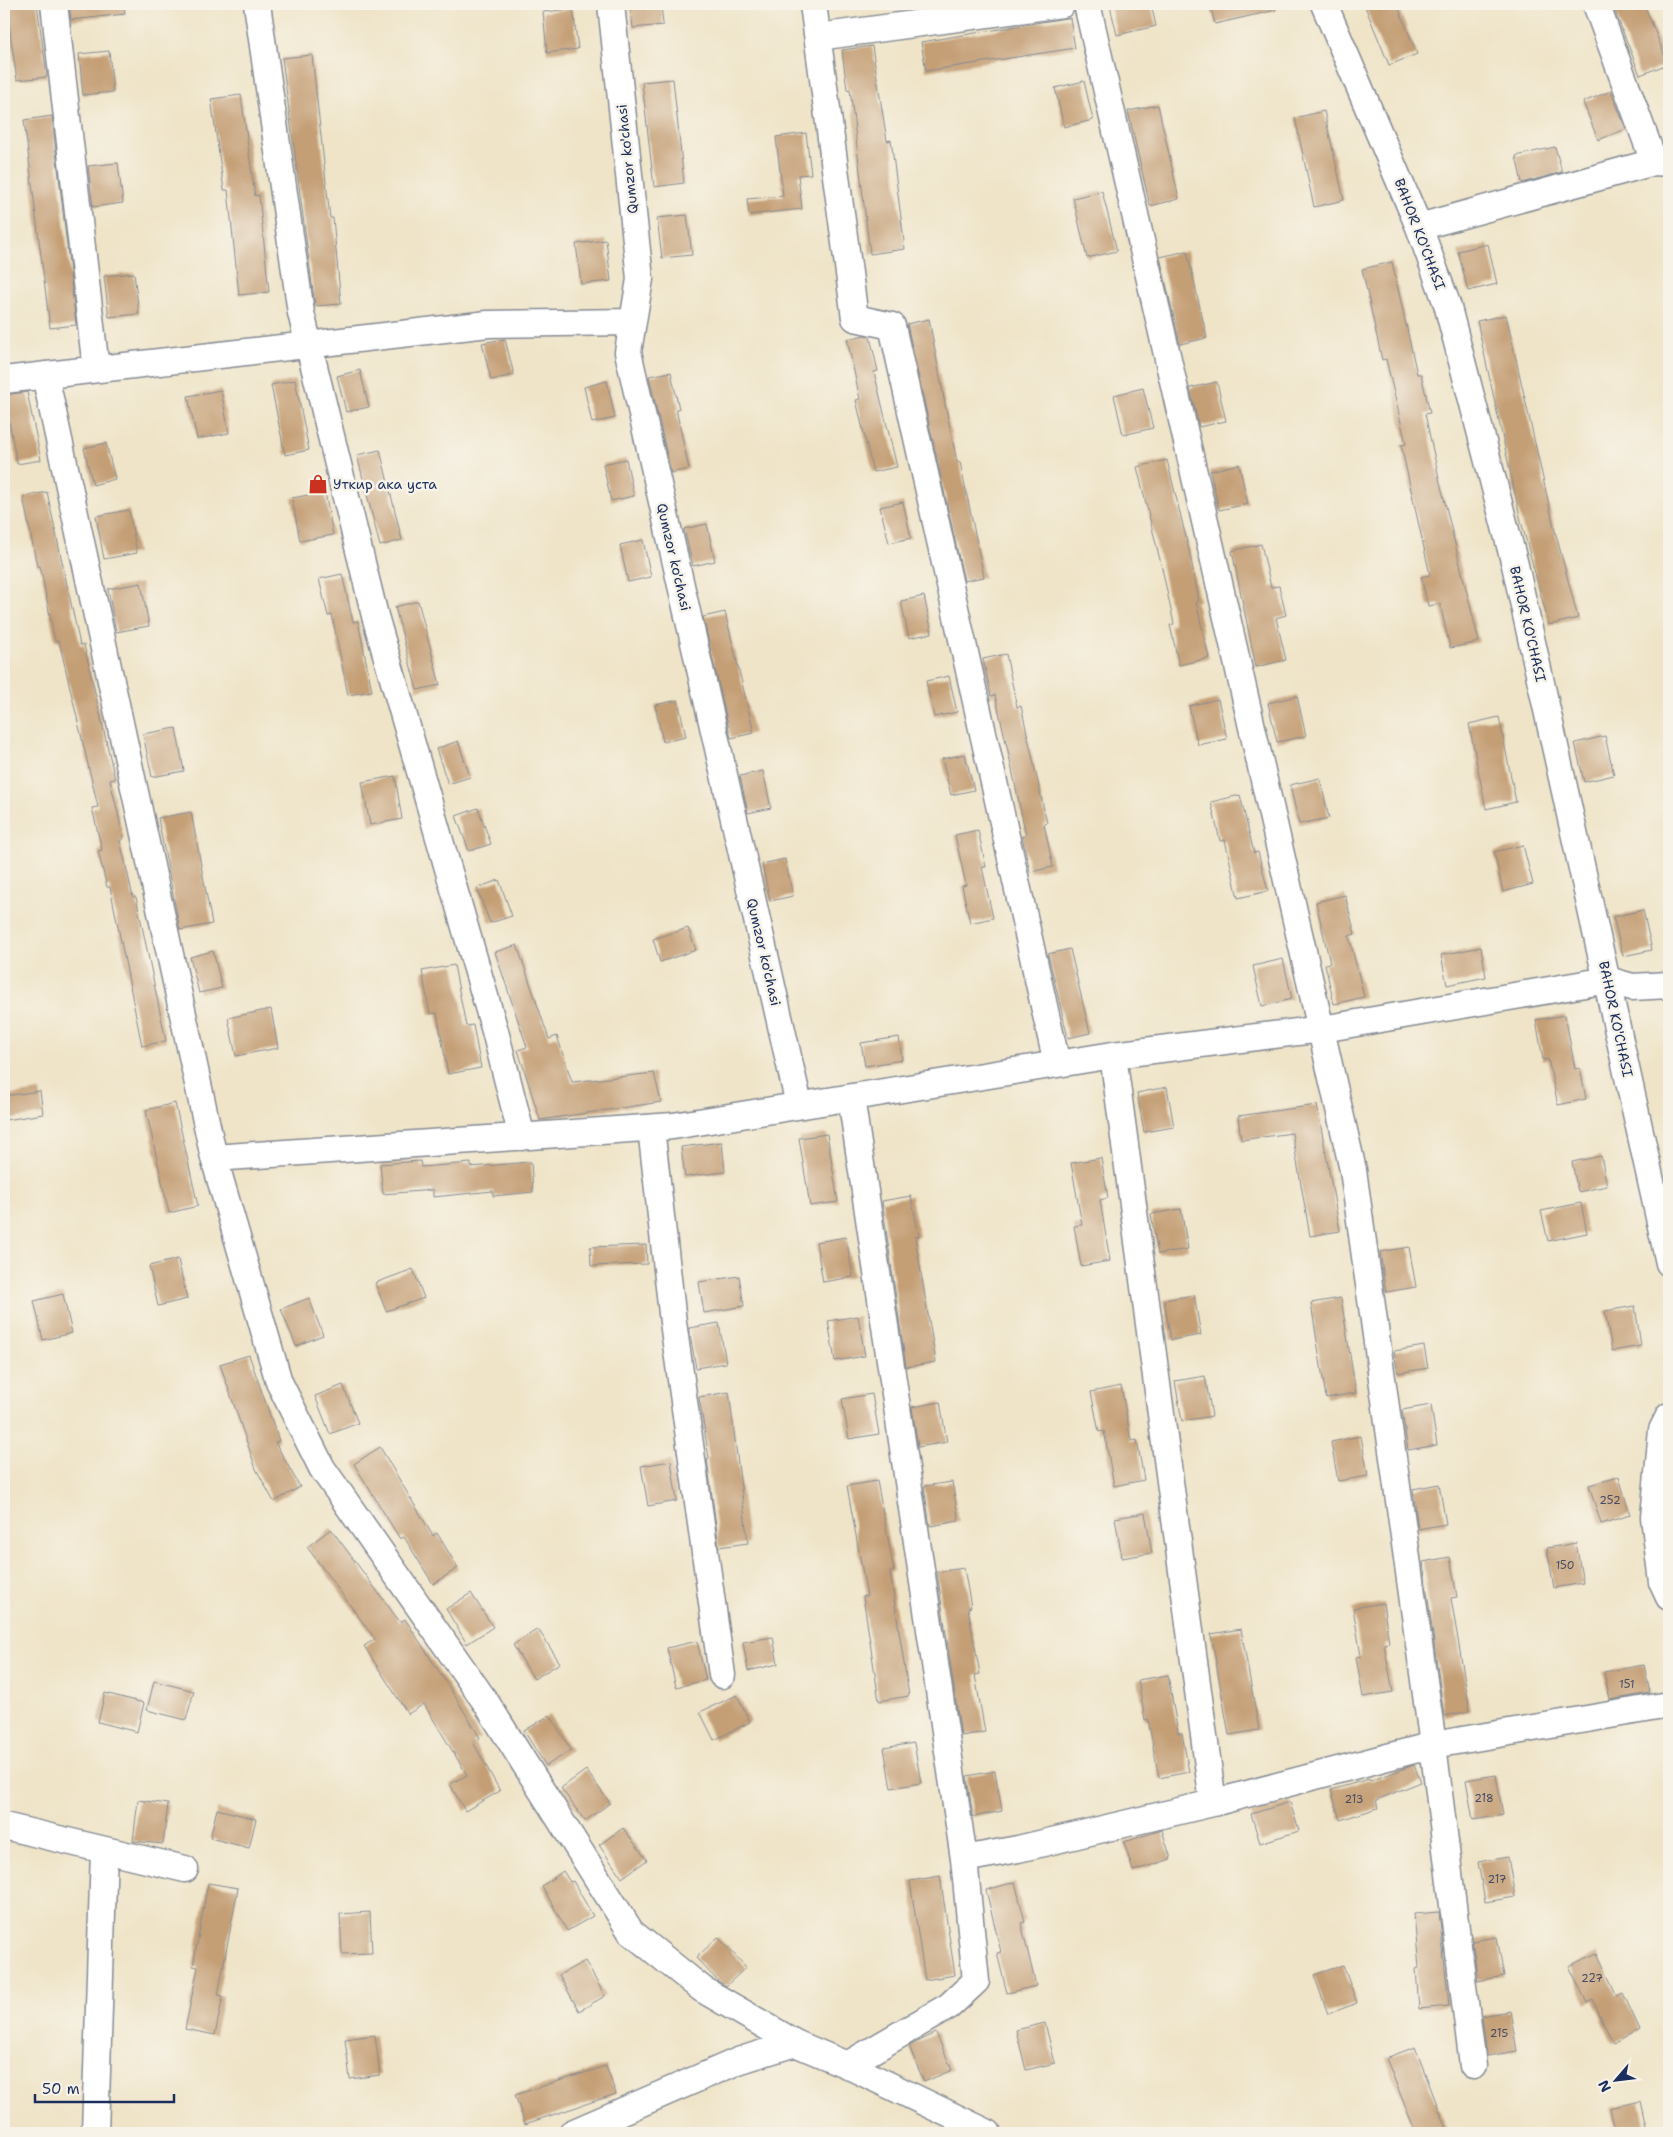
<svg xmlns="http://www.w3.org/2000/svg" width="1673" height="2137" font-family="'Shantell Sans',sans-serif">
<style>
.building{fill:#c49f76}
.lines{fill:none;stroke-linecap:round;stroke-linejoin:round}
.minor-casing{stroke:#858a93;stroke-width:29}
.minor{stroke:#fff;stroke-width:26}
.labels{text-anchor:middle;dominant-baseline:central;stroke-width:5;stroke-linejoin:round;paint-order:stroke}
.number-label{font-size:11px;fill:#454b64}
.street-label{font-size:14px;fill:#1b2f5e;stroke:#f7f3e8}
.poi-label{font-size:14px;fill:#1b2f5e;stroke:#f7f3e8;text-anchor:start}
</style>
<rect width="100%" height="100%" fill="#f7f3e8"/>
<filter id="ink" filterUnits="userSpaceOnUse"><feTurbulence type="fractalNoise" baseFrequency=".02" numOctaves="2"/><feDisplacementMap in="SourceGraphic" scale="10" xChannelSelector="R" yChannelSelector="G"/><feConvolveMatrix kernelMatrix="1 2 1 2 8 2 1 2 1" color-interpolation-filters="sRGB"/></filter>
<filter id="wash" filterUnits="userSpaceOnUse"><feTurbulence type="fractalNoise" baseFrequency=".0096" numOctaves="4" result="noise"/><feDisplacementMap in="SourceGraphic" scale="20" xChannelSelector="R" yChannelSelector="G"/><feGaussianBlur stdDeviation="1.12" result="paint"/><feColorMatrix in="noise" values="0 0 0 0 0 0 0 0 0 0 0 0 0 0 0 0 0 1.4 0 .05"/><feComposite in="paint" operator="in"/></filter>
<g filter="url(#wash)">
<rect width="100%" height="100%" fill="#efe4c8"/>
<g id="blocks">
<path class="building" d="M6,4H37L47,77L17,80Z
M69,4H124L125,14L71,20Z
M630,4H661L663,25L633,28Z
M1118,4H1151L1156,26L1117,35L1110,6Z
M1210,4H1275L1276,10L1215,24Z
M1364,4H1397L1417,54L1389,65Z
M1612,4H1644L1668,64L1640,75Z
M573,9L578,49L547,53L543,12Z
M1066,18H1070L1075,48L926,71L921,42Z
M872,46L887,141L891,140L905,249L870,254L850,89L847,90L842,50Z
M109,51L113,92L83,95L79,54Z
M312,55L330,218H333L341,304L315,306L282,58Z
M673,79L684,183L654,187L642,82Z
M1084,81L1093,120L1064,127L1055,88Z
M1611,91L1626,129L1598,140L1583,102Z
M241,95L255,196L259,195L269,292L239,295L228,190H224L211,99Z
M1158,105L1179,199L1150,206L1128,111Z
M1324,111L1344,200L1314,207L1295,118Z
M52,116L76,325L50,328L24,120Z
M806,133L811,174L798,175L802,209L749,215L747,199L783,196L776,137Z
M1555,147L1562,172L1522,183L1516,156Z
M118,163L123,203L93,207L88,166Z
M1102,191L1117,251L1087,258L1073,198Z
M687,215L692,255L662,258L657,218Z
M606,240L611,281L581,284L576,244Z
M1488,244L1497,284L1468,291L1458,251Z
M1187,251L1207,338L1180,344L1160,257Z
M1392,262L1417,374H1421L1430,413L1425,414L1439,478L1479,642L1450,648L1440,604L1428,606L1421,577L1430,575L1401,445L1406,444L1386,359L1382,360L1362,269Z
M134,273L139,314L109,317L104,276Z
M1506,315L1554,527L1578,618L1549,625L1521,521L1477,321Z
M929,319L944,399L957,462H960L984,577L964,581L907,324Z
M865,335L870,337L878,371L874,372L897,467L873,472L856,400L860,399L847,339Z
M505,339L514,375L491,380L482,343Z
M360,370L369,407L346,412L337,376Z
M671,372L679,409H676L689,469L671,473L649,376Z
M295,380L309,450L285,455L271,385Z
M607,381L615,418L592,423L584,387Z
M1217,382L1226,421L1199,427L1190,388Z
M1143,388L1153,428L1123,435L1114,395Z
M221,390L229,433L197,439L188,396Z
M27,392L41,460L17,464L4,395Z
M106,443L115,479L93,485L84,448Z
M380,450L402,540L380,546L357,455Z
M626,459L634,496L611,501L603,464Z
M1167,460L1190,554L1199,601L1196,602L1209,658L1179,665L1170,625L1174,624L1162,568L1137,467Z
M1239,464L1248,504L1219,510L1210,471Z
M47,492L80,645H84L115,779L110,780L124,839L120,840L133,897H136L166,1041L142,1046L110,887H107L98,851L102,850L92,808L98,807L59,641H55L40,566H37L23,497Z
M325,492L333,535L300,541L292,498Z
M903,502L911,538L889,543L880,507Z
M129,510L137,553L104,559L96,516Z
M707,524L715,561L693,566L684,529Z
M643,540L651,577L628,582L620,545Z
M1261,544L1271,587L1279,586L1286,615L1276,618L1286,660L1256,667L1232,551Z
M342,574L353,622L358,621L372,691L348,695L332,615L328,616L319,579Z
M141,583L149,626L116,632L108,589Z
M924,596L932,633L909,638L901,601Z
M418,601L440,685L417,690L395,607Z
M725,612L754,733L731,738L703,617Z
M1006,654L1017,707L1021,706L1047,823L1044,824L1053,867L1030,872L1022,836L1026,835L1008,751L995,695L991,696L983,659Z
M949,676L957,712L934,717L926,681Z
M1297,696L1306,736L1277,742L1268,703Z
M1218,699L1227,739L1198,745L1189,706Z
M678,700L686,737L663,742L655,705Z
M1499,717L1516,802L1486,809L1469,724Z
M176,728L184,771L152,777L143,734Z
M1605,736L1614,775L1584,782L1575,743Z
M458,741L470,777L448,784L436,749Z
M965,754L974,790L951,795L942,759Z
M763,771L771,808L748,813L740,776Z
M395,776L402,819L370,825L362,782Z
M1320,778L1329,818L1299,824L1290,785Z
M1240,795L1254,853L1258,852L1268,891L1238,898L1225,840L1220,841L1211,802Z
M478,808L491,844L469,851L456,816Z
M191,812L212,924L180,930L158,818Z
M978,830L986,867H982L993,918L970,923L962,886L966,885L955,835Z
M1523,845L1533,884L1503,892L1494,852Z
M785,859L793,896L770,901L762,864Z
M499,880L512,916L490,923L477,888Z
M1345,895L1355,934L1349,936L1364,997L1334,1004L1325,964L1330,963L1316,902Z
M1643,910L1652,950L1623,956L1613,917Z
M688,928L696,950L660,962L653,939Z
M517,945L549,1039L557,1036L572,1082L654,1073L661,1102L540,1120L518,1050L527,1047L495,952Z
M1481,947L1486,977L1447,985L1441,955Z
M1070,949L1090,1033L1068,1038L1048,954Z
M213,951L222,988L199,993L190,957Z
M1283,959L1292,999L1262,1006L1253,966Z
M454,965L466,1026L473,1025L481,1068L448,1074L437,1013L430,1014L422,971Z
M271,1009L278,1048L236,1056L228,1018Z
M1565,1015L1575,1069L1580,1068L1586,1099L1558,1105L1548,1059L1543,1060L1536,1020Z
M899,1037L902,1060L865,1066L861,1043Z
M1167,1087L1174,1127L1144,1132L1137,1093Z
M40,1091L43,1114L6,1120L4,1096Z
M175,1103L198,1206L169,1213L146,1110Z
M1317,1105L1340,1231L1310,1236L1292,1133L1241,1140L1238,1116Z
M827,1134L838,1202L810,1206L799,1138Z
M722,1142L725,1172L685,1177L681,1147Z
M1601,1156L1607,1186L1578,1192L1572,1162Z
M1101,1158L1108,1198L1100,1200L1110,1261L1081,1266L1074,1226L1082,1225L1071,1163Z
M420,1161L421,1167L471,1163V1167L531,1162L533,1192L493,1196V1191L433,1197V1190L383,1194L380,1164Z
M911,1196L919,1236L915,1237L936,1362L906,1367L882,1201Z
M1581,1203L1587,1233L1548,1241L1541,1211Z
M1181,1209L1188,1249L1158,1254L1151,1214Z
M846,1237L853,1277L823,1282L816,1242Z
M646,1245L647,1264L591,1266L590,1247Z
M1409,1247L1416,1287L1386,1292L1380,1252Z
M178,1259L187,1299L158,1306L149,1266Z
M413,1269L424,1298L386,1311L375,1283Z
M739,1276L744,1306L704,1313L699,1282Z
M63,1294L72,1333L43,1340L34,1301Z
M1194,1295L1201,1335L1171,1340L1164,1300Z
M309,1298L323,1335L296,1346L281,1309Z
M1341,1298L1356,1393L1326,1398L1311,1303Z
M1635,1306L1641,1346L1612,1351L1605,1311Z
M858,1316L865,1356L835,1361L828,1321Z
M719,1323L726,1363L696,1368L689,1328Z
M1424,1346L1428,1368L1398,1373L1394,1351Z
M249,1355L279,1441L275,1442L300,1487L274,1502L256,1469L220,1364Z
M1205,1376L1212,1416L1182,1421L1175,1381Z
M343,1385L358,1423L330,1434L315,1396Z
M1121,1386L1131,1441L1137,1440L1144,1480L1114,1486L1104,1431L1099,1432L1091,1392Z
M729,1392L748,1543L719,1547L707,1459L709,1458L699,1397Z
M872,1394L879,1434L849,1439L842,1399Z
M940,1402L947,1442L918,1447L912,1407Z
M1431,1405L1437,1445L1408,1450L1402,1410Z
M1361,1436L1368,1476L1338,1481L1331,1442Z
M380,1447L433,1536L437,1533L458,1568L433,1584L404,1537L400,1539L354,1464Z
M671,1461L677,1501L648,1506L641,1466Z
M1619,1477L1630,1515L1601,1524L1589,1485Z
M877,1481L894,1571L890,1572L909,1696L879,1701L863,1596H867L847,1486Z
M952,1482L959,1521L930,1526L924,1486Z
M1439,1484L1446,1524L1418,1529L1413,1489Z
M1145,1513L1152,1553L1122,1558L1115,1518Z
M331,1529L400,1622L405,1619L458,1701L480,1738L473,1742L500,1791L465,1811L450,1784L467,1775L424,1704L408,1714L364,1646L375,1639L307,1547Z
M1576,1543L1583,1583L1554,1588L1547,1548Z
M1450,1557L1457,1597L1451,1598L1470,1711L1444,1716L1423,1562Z
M964,1568L971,1607L968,1608L980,1674L975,1675L985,1732L961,1736L937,1572Z
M471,1593L493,1627L467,1644L446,1609Z
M1383,1603L1389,1643L1384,1644L1393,1692L1363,1697L1356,1657L1361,1656L1353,1608Z
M538,1629L560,1663L534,1679L513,1645Z
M1241,1629L1259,1730L1229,1735L1211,1634Z
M773,1637L778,1664L748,1671L743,1642Z
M697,1641L706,1680L676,1687L667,1648Z
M1644,1665L1650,1693L1610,1700L1604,1672Z
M1168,1675L1178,1733H1182L1189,1772L1159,1778L1148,1719L1145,1720L1138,1680Z
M154,1681L194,1691L186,1720L147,1710Z
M105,1693L144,1703L137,1732L98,1722Z
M737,1695L750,1722L714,1740L700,1712Z
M550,1715L571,1750L546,1766L524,1731Z
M914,1743L921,1783L891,1788L884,1748Z
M1414,1765L1421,1782L1376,1800L1378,1808L1340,1820L1331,1790L1369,1779L1370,1781Z
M586,1770L610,1803L585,1821L561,1788Z
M995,1771L1002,1811L973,1817L967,1776Z
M1496,1775L1503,1815L1473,1820L1466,1780Z
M138,1800L168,1804L163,1844L133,1841Z
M1290,1802L1299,1831L1260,1843L1251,1814Z
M217,1809L256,1819L249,1848L210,1838Z
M623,1828L647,1860L622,1878L599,1845Z
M1162,1830L1171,1859L1133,1871L1124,1842Z
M1508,1857L1515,1897L1485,1902L1478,1862Z
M563,1871L570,1882L573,1881L593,1916L567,1931L542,1886Z
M940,1876L955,1975L925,1980L910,1881Z
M1015,1882L1025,1922L1021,1923L1036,1986L1007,1993L997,1953L1001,1952L986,1890Z
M208,1883L238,1888L218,1995L223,1996L215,2035L185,2029L198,1967L193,1966Z
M370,1912L372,1953L342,1954L340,1914Z
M1439,1912L1449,2006L1419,2009L1416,1969L1419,1968L1414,1914Z
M718,1937L746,1967L726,1986L718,1981L696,1958Z
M1497,1937L1504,1976L1478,1981L1472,1941Z
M1597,1953L1617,1996L1623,1993L1640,2030L1613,2043L1593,2000L1587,2003L1569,1966Z
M585,1961L605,1996L579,2011L559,1975Z
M1343,1965L1357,2003L1328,2014L1314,1975Z
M1510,2011L1517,2051L1487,2056L1482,2016Z
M1045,2023L1055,2063L1026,2070L1016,2030Z
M936,2033L952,2070L924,2082L909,2046Z
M375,2035L380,2075L350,2079L345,2039Z
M1415,2047L1438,2107L1449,2133H1416L1401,2096L1386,2058Z
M606,2066L616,2094L525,2124L515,2095Z
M1640,2101L1647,2133H1616L1610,2108Z"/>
</g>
</g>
<g filter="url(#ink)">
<use href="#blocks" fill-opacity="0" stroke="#858a93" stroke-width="1"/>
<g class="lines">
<defs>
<path id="minor" d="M54,4L96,369
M257,4L301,313L375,616L495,1031L522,1137
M611,4L640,279L628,352L799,1105
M813,4L855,318L892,326L1057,1064
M1087,4L1353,1170L1433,1745L1473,2066
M1324,4L1419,227L1447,304L1515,565L1669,1263
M1596,4L1654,162
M818,37L1062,4
M1419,227L1654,162L1669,163
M45,375L214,1158L279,1382L322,1468L487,1704L631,1932L702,1989L795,2043L847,2065L988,2133
M4,380L488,324L633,322
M1113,1055L1213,1803
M651,1128L673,1322L722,1675
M214,1158L673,1126L1113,1055L1322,1029L1608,980L1632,987L1669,985
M1669,1416L1662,1430L1654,1517L1662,1582L1669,1597
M4,1826L185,1869
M964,1859L1018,1849L1213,1803L1433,1745L1669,1705
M847,2065L949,2006L976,1981L964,1859L851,1097
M95,2133L104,1850
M572,2133L738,2061L795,2043"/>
</defs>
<use href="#minor" class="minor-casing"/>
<use href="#minor" class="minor"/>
</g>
</g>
<defs>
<symbol id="shop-bare" viewBox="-9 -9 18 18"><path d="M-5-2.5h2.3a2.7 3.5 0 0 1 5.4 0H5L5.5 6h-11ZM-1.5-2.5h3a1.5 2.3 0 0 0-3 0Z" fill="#c8321e" stroke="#f7f3e8" stroke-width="2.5" paint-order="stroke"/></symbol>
</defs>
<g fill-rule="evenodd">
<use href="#shop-bare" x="304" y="470" width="28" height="28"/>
</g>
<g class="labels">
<g class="number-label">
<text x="1610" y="1500">252</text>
<text x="1565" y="1565">150</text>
<text x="1627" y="1684">151</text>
<text x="1484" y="1798">218</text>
<text x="1354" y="1799">213</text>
<text x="1497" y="1879">217</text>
<text x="1592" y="1978">227</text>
<text x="1499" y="2033">215</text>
</g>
<g class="street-label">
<text transform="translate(627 159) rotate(-96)">Qumzor ko'chasi</text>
<text transform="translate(1420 234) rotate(69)">BAHOR KO'CHASI</text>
<text transform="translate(674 557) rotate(77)">Qumzor ko'chasi</text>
<text transform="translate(1528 624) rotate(77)">BAHOR KO'CHASI</text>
<text transform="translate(764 952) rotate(77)">Qumzor ko'chasi</text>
<text transform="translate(1616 1019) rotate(78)">BAHOR KO'CHASI</text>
</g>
<g class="poi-label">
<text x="333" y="484">Уткир ака уста</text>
</g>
</g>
<rect width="1673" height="2137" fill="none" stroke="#f7f3e8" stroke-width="20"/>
<g transform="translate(1616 2080) rotate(242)" stroke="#f7f3e8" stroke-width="4" paint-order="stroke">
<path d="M0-4L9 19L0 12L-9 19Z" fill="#1b2f5e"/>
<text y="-8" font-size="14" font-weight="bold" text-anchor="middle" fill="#1b2f5e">N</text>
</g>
<path d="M35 2094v8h139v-8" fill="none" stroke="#1b2f5e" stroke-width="2.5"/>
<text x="42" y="2094" font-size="15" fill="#1b2f5e" stroke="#f7f3e8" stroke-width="4" paint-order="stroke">50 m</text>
</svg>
